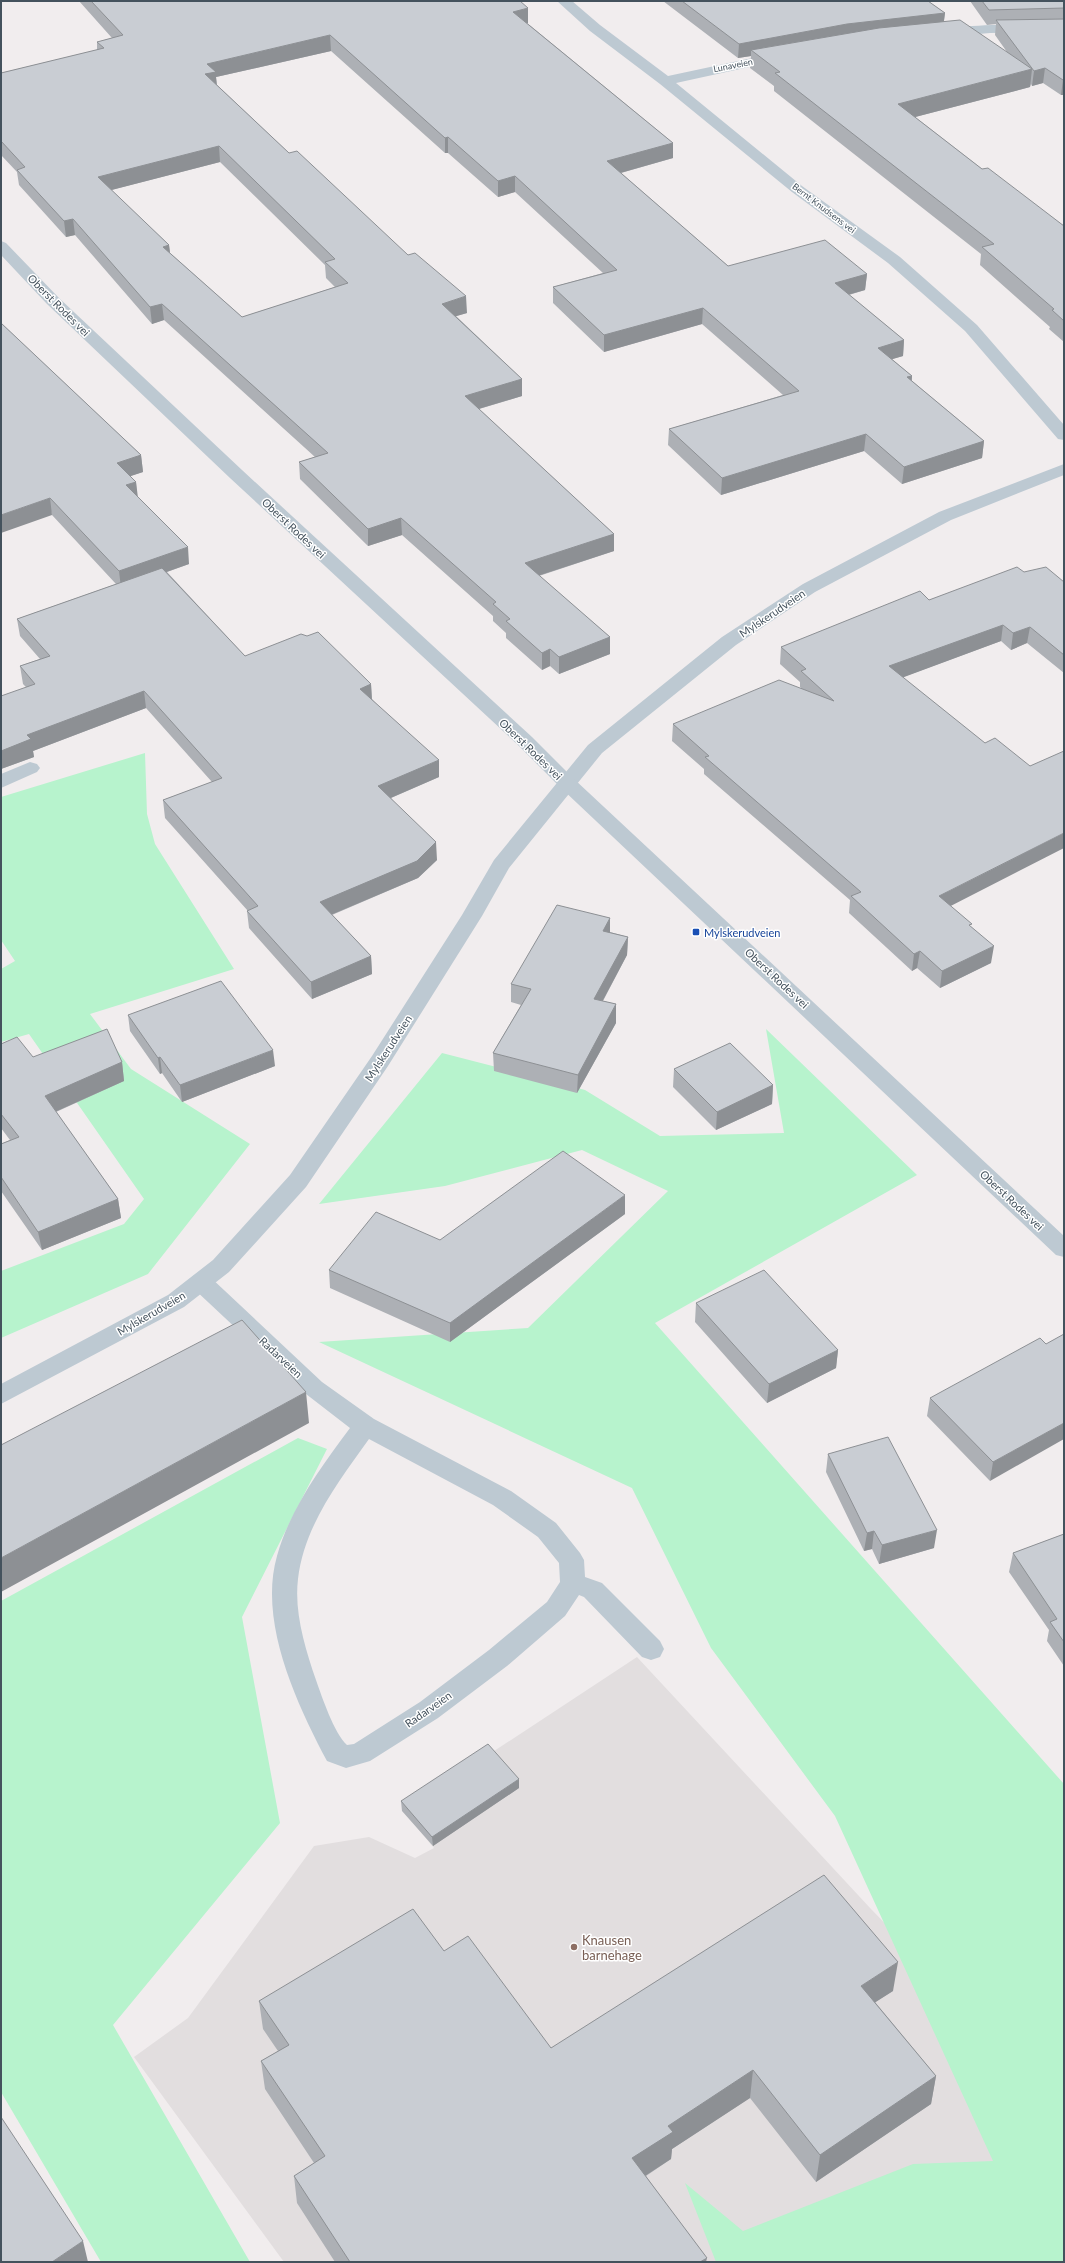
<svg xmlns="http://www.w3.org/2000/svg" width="1065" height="2263" font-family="Lato,sans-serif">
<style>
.education{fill:#e2dedf}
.green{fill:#b7f3cd}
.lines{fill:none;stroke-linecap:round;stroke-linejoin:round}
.service{fill:#bdc9d2;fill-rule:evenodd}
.minor{fill:#bdc9d2;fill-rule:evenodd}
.tertiary{fill:#bdc9d2;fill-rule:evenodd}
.wall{fill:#adb0b5;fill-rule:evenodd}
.shaded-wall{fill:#8d9094}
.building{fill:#c9cdd3;stroke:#8d9094;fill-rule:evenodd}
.transit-dot{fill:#1a4fb4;stroke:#fff;stroke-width:1.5}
.education-dot{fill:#8d6e63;stroke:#fff;stroke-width:1.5}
.labels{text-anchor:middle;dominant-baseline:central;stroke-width:3;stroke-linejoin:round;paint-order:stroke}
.far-street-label{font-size:9px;fill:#44525d;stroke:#fff}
.street-label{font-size:11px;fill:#44525d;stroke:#fff}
.transit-label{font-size:11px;fill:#164399;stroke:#fff;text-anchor:start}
.near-education-label{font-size:13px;fill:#785e54;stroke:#fff;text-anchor:start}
</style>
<rect width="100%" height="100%" fill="#f1edee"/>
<path class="education" d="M637,1657L871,1909L945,1985L1064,2262H284L134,2057L188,2018L314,1846L369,1837L415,1858L434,1848L403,1811Z"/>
<path class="green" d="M145,753L147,814L155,844L234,969L90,1014L131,1069L250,1144L148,1274L1,1338V1271L124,1224L144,1199L29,1034L1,1042V969L15,961L1,940V797Z
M766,1029L917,1175L655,1323L1064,1784V2262H716L685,2183L743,2231L913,2164L993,2161L835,1816L711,1648L632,1488L319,1342L528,1328L668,1191L582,1150L445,1186L319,1204L442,1053L585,1090L660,1136L784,1133Z
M298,1438L327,1449L242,1617L280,1823L113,2025L250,2262H101L1,2092V1601Z"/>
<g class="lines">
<path class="service" d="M30,762L37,764L40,768L37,772L1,788V774Z
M201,1273L209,1276L322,1382L374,1419L511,1491L556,1523L580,1553L584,1560L585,1577L602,1583L660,1641L664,1649L660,1657L651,1660L642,1657L584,1597L579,1595L565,1616L507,1666L438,1718L370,1761L346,1768L327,1761C297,1704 258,1622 277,1556C290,1509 321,1467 350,1428L306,1394L193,1288L189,1282L193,1276ZM369,1439L493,1505L538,1537L559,1563L560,1582L547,1602L489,1650L420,1702L354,1744L347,1745C334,1733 322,1697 316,1680C305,1648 294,1612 298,1579C304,1526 339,1481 369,1439Z"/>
<path class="minor" d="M557,1H572L600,25L668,76L781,52L786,53L788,56L786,59L676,83L802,186L900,257L977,325L1064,425V440L1058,439L965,331L888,263L792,192L660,84L590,31Z
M1064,24V32L990,33L945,37L938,33C945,23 1046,24 1064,24Z
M1064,464V475L951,520L815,592L736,645L602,753L509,868L482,916L388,1066L306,1187L229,1272L184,1307L1,1404V1384L168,1295L213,1260L290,1175L372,1056L462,915L494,860L588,745L722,637L803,584L939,512Z"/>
<path class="tertiary" d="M1,241L6,243L59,298L242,470L532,737L574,779L1064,1236V1257L1056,1255L560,787L518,745L230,478L47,304L1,255Z"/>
</g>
<path class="wall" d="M79,1H520L528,23H527L673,143V158L621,173L728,266L867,274L865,290L849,295L904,340L903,356L892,359L912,376V381L984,441L982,458L902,484L864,451L721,495L668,445L669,429L783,395L702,324L604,352L553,303V287L603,273L515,192L498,197L448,153H445L331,51L216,77L217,85L289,153L467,313L456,316L522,379V396L479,409L614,534V551L539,576L610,637V654L559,674L550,666L542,670L506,638V633L493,621V616L402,535L368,546L300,479L299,462L315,457L164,320L152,324L75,235L66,237L19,185L17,172L1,155V73L97,50V42L112,38ZM220,162L325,265L326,278L335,287L242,317L170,253L169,245L111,190Z
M663,1H928L945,13L944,21L1007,52L995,35L996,24L987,25L970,1H1064V95H1061L1043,83L1032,86L1031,84L1030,87L915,117L982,169L1064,226V342L1049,329L1050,327L980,265L981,254L774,91V86L750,68L751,56L738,58Z
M1,323L141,455L143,472L130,476L136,482L137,496L189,564L167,572L245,656L371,684L372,699L439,777L391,798L437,860L418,878L332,915L371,956L372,974L312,999L249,928L247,911H248L165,818L163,800L212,782L146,708L33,751L34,757L1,769L26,687L23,684L20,666L40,659L20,636L17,619L116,584L52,515Z
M1024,572L1064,582V673L1027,643L1011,650L1001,641L903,677L950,906L971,927L991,963L940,988L917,968L912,971L849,913L850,900L704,774V769L672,741L673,724L801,688L800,687V682L780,664L781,647L929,600Z
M610,918V932L628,937L627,955L603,1001L616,1004V1023L577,1093L494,1071L493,1053L521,1005L511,1002V984Z
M128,1015L275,1066L182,1102L162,1073L160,1074L130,1031Z
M1,1044L33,1057L122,1062L124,1081L56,1112L118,1199L121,1218L42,1250L1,1191V1144L10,1140L1,1128Z
M674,1069L773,1085L772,1104L716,1130L673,1087Z
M625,1214L450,1342L330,1288L329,1270L440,1240Z
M696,1303L838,1350L836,1368L767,1403L695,1322Z
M1046,1344L990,1481L927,1416L930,1398Z
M828,1454L934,1548L879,1564L872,1549L864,1551L826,1472Z
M1064,1534V1666L1047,1641L1049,1630L1009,1572L1013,1553Z
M519,1788L433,1846L402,1811L401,1801Z
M444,1951L551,2048L893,1991L875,2002L936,2076L931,2104L816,2182L750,2098L672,2149L671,2159L646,2176L706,2262H335L297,2203L294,2176L314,2163L265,2089L261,2061L278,2051L263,2029L259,2001Z"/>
<path class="shaded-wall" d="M528,8V23L513,27V12Z
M945,13L943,27L751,50V56L738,58L739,44L847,24Z
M330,35L331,51L216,77L217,88L205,74L207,64Z
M1045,68L1043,83L1032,86L1034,71Z
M1032,69L1030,87L896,122L898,104Z
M1063,80H1064V95H1061Z
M448,137V153H445V138Z
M673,143V158L606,177L607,161Z
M219,146L220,162L100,193L98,177Z
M515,176V192L498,197V181Z
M73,219L75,235L66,237L64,221Z
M169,245L171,261L163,247Z
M867,274L865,290L833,299L835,283Z
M466,296L467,313L443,320L442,304Z
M162,304L164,320L152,324L150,307Z
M703,308L702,324L604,352V335Z
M904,340L903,356L876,364L878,348Z
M912,376L910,393L907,377Z
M522,379V396L465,413V396Z
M866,434L864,451L721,495L722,478Z
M984,441L982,458L902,484L904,467Z
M141,455L143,472L119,480L117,463Z
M136,482L138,498L126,485Z
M50,498L52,515L1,533V515Z
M401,518L402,535L368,546V529Z
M614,534V551L525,580V563Z
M188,547L189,564L121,588L119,571Z
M1003,625L1001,641L888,683L889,666Z
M1030,627L1027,643L1011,650L1013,633Z
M610,637V654L559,674V657Z
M550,649V666L542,670V653Z
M371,684L372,702L360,689Z
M144,691L146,708L33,751L34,757L1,769V751L27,735Z
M439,760V777L379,803L378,786Z
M1064,833V848L937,913L939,896Z
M436,842L437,860L418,878L321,919L320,902Z
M610,918V936L603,931Z
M628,937L627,955L594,1017V999Z
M994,946L991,963L940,988L942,971Z
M920,951L917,968L912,971L914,954Z
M371,956L372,974L312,999L311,982Z
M616,1004V1023L577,1093L578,1075Z
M273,1050L275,1066L182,1102L180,1085Z
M160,1057L162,1073L160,1074L158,1058Z
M122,1062L124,1081L48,1115L45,1096Z
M773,1085L772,1104L716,1130L717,1112Z
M625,1195V1214L450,1342V1323Z
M118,1199L121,1218L42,1250L38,1232Z
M838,1350L836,1368L767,1403L769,1384Z
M306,1392L309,1423L1,1592V1558Z
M1064,1423V1439L990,1481L993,1462Z
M937,1530L934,1548L879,1564L882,1545Z
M874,1531L872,1549L864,1551L867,1533Z
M519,1779V1788L433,1846L432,1837Z
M898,1962L893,1991L857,2014L861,1986Z
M753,2070L750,2098L672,2149L671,2159L631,2185L632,2158L668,2126Z
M936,2076L931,2104L816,2182L820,2155Z
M83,2241L88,2262H52Z
M707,2258L706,2262H700Z"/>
<path class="building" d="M91,1H520L528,8L513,12L673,143L607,161L728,266L825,240L867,274L835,283L904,340L878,348L912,376L907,377L984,441L904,467L866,434L722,478L669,429L799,391L703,308L604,335L553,287L617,270L515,176L498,181L448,137L445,138L330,35L207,64L216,72L205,74L289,153L297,151L408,255L415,253L466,296L442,304L522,379L465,396L614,534L525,563L610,637L559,657L550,649L542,653L506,621L510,619L493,604L496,602L401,518L368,529L299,462L328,453L162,304L150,307L73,219L64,221L17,170L25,167L1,141V73L104,48L97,42L123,35ZM219,146L335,259L325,262L348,283L242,317L163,247L169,245L98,177Z
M682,1H928L945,13L847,24L739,44Z
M982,1H1064V8L989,10Z
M1064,19V80H1063L1045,68L1034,71L996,20Z
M960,20L1032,69L898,104L982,169L988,168L1064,226V321L1052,310L1054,309L982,247L994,244L775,73L780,72L751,50L879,28Z
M1,323L141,455L117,463L136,482L126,485L188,547L119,571L50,498L1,515Z
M1017,567L1024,572L1046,567L1064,582V655L1030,627L1013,633L1003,625L889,666L985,743L995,738L1030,766L1064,751V833L939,896L972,924L969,925L994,946L942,971L920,951L914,954L851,896L861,892L705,757L709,756L673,724L779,680L834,701L801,671L806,669L781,647L920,591L929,600Z
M162,568L245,656L301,634L307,636L318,632L371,684L360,689L439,760L378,786L436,842L417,861L320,902L371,956L311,982L247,911L258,906L163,800L222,778L144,691L27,735L31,739L1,751V696L35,684L20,666L50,656L17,619Z
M557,905L610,918L603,931L628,937L594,999L616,1004L578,1075L493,1053L531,989L511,984Z
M221,981L273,1050L180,1085L160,1057L158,1058L128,1015Z
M107,1029L122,1062L45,1096L118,1199L38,1232L1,1177V1144L19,1137L1,1114V1044L17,1037L33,1057Z
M730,1043L773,1085L717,1112L674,1069Z
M563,1151L625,1195L450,1323L329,1270L376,1212L440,1240Z
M764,1270L838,1350L769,1384L696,1303Z
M242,1320L306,1392L1,1558V1445Z
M1064,1334V1423L993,1462L930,1398L1040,1338L1046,1344Z
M888,1437L937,1530L882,1545L874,1531L867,1533L828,1454Z
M1064,1534V1642L1050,1622L1057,1619L1013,1553Z
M488,1744L519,1779L432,1837L401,1801Z
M824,1875L898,1962L861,1986L936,2076L820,2155L753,2070L668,2126L673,2132L632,2158L707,2258L700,2262H350L294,2176L325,2156L261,2061L289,2045L259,2001L413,1909L444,1951L468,1936L551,2048Z
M1,2117L83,2241L52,2262H1Z"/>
<rect class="transit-dot" x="692" y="928" width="8" height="8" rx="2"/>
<circle class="education-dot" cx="574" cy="1947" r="4"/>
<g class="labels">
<g class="far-street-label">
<text transform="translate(733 65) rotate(-11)">Lunaveien</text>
<text transform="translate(824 208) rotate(37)">Bernt Knudsens vei</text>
</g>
<g class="street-label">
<text transform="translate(59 305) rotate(45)">Oberst Rodes vei</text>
<text transform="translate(294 528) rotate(43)">Oberst Rodes vei</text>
<text transform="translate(772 613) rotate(-34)">Mylskerudveien</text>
<text transform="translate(531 749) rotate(44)">Oberst Rodes vei</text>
<text transform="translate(777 978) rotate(43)">Oberst Rodes vei</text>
<text transform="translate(388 1048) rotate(-57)">Mylskerudveien</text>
<text transform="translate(1012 1200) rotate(43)">Oberst Rodes vei</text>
<text transform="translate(151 1313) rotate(-30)">Mylskerudveien</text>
<text transform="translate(281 1357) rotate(43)">Radarveien</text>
<text transform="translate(428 1709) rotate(-35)">Radarveien</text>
</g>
<g class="transit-label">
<text x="704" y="932">Mylskerudveien</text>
</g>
<g class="near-education-label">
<text x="582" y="1940">Knausen<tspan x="582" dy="15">barnehage</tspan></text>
</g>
</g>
<rect width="1065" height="2263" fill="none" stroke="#44525d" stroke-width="4"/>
</svg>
